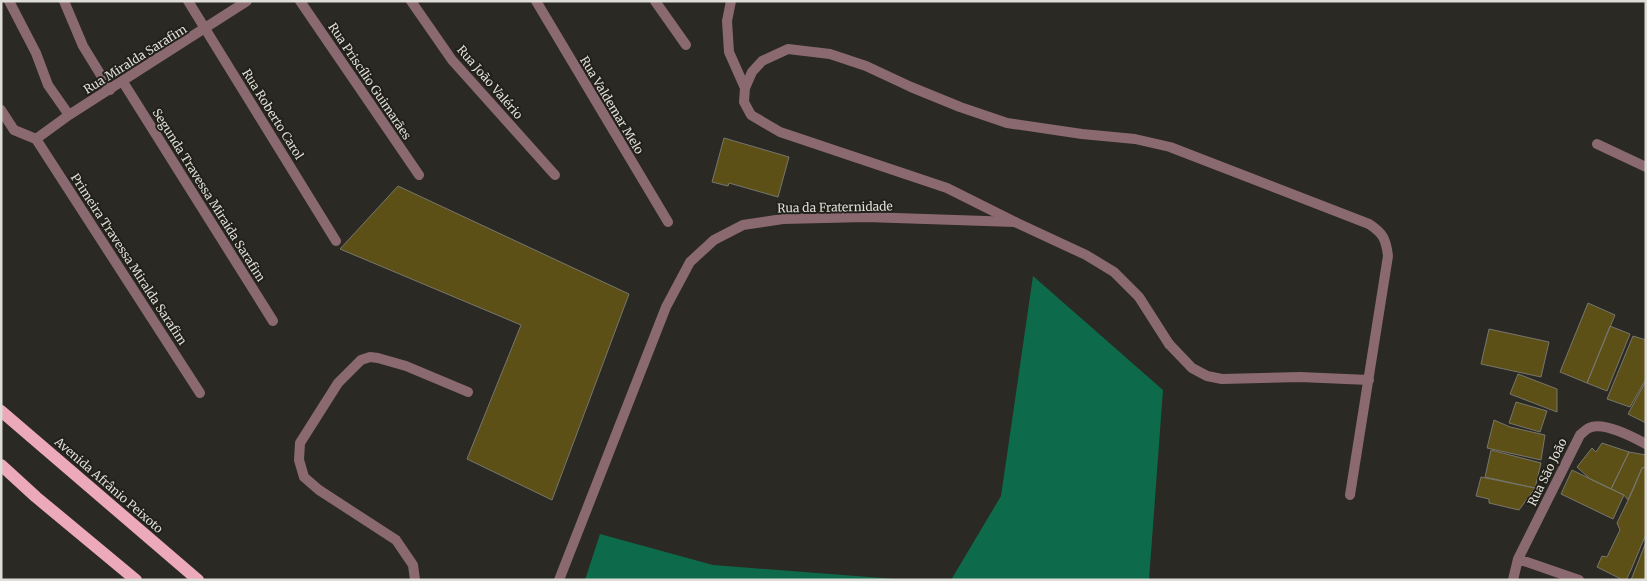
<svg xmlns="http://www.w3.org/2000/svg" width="1647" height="581" font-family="Merriweather,serif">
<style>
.forest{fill:#0d6a4b}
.building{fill:#5c5017;stroke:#77766e}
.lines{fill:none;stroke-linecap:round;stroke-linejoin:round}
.lane{stroke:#8a6971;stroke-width:10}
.street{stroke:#8a6971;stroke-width:10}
.primary{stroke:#eba9b9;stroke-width:12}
.labels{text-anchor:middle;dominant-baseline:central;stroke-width:4;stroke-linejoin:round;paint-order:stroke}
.street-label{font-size:12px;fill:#deddd8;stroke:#212019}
</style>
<rect width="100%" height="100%" fill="#2b2923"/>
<path class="forest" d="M1033,276L1163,390L1149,580H951L1001,496Z
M600,534L713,565L908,580H585Z"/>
<path class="building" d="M724,138L789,157L778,197L729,183L728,186L712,182Z
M398,186L629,294L552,500L467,459L521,325L340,249Z
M1588,303L1615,315L1587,383L1560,372Z
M1610,326L1630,334L1607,391L1587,383Z
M1489,329L1549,342L1541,377L1481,364Z
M1633,336L1646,340V379L1630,407L1607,399Z
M1518,374L1557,389V412L1510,394Z
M1646,381V423L1628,414Z
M1516,402L1547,411L1540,432L1509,423Z
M1494,420L1510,427L1545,435L1541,460L1487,448Z
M1602,443L1629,452L1611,489L1590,479L1577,467L1592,448L1596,452Z
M1491,450L1541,463L1535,488L1485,477Z
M1629,452L1646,455V467L1642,468L1628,500L1624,495L1611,489Z
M1646,467V534L1631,570L1626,580H1623L1597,567L1602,556L1607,557L1620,530L1617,523L1633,490L1642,468Z
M1572,470L1624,495L1613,519L1561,494Z
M1481,477L1535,488L1519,510L1489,503V499L1476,496Z
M1646,542V580H1631Z"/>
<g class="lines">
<path class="lane" d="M731,1L727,21L729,52L745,88
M1,110L14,130L36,139
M1015,222L947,188L780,132L751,115L744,102L745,88L752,72L762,61L788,49L830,54L866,66L911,87L960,107L1007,123L1082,134L1135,139L1170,147L1369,224C1383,233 1386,239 1388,256L1350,495
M1169,344L1192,368L1207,376L1222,379L1300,377L1369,380
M415,580L413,565L396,540L319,490L304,477L299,460L300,443L338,383L361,360L370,357L378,358L406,366L468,392"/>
<path class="street" d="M9,1L36,53L48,85L69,115
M64,1L83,46L110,90
M188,1L336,241
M300,1L419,175
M411,1L452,60L555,175
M536,1L668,222
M655,1L686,45
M123,82L273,321
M1597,144L1646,167
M200,393L36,139L69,115L247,1
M1518,559L1579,580
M559,580L666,307L690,262L714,240L743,225L783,219L866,217L1015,222L1086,255L1114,272L1139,297L1169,344
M1513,580L1518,559L1580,435C1583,433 1586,429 1589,428C1603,421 1633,437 1646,444"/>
<path class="primary" d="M1,411L198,580
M1,465L36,497L136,580"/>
</g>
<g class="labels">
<g class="street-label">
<text transform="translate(135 59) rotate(-32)">Rua Miralda Sarafim</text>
<text transform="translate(370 81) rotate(56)">Rua Priscílio Guimarães</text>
<text transform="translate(490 82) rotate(49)">Rua João Valério</text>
<text transform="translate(612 105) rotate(59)">Rua Valdemar Melo</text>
<text transform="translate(273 114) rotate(58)">Rua Roberto Carol</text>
<text transform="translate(209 195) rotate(58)">Segunda Travessa Miraida Sarafim</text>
<text transform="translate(835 207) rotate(-1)">Rua da Fraternidade</text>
<text transform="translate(129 259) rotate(57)">Primeira Travessa Miralda Sarafim</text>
<text transform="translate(1547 472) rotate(-64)">Rua São João</text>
<text transform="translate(109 485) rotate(41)">Avenida Afrânio Peixoto</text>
</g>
</g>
<rect width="1647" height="581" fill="none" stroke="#deddd8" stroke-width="5"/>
</svg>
